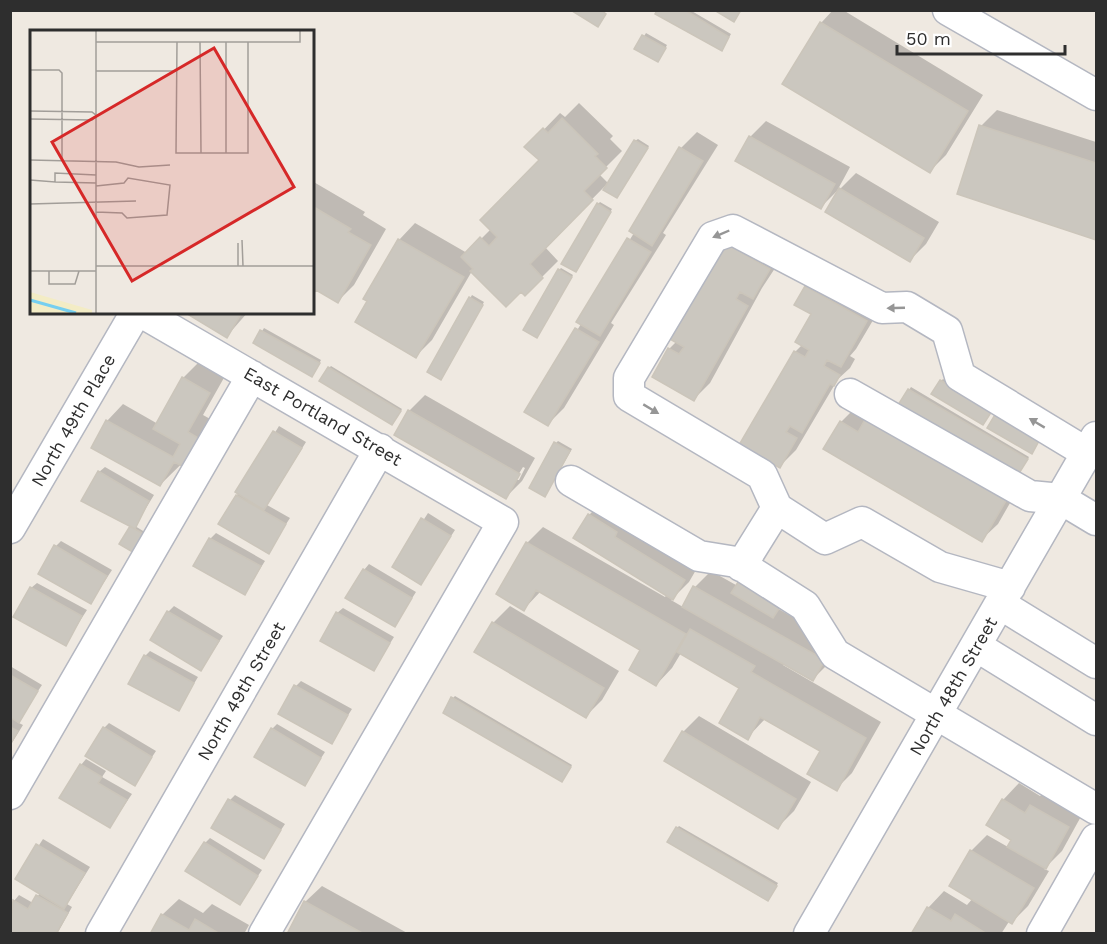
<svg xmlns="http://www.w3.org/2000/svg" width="1107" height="944" font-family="'Work Sans',sans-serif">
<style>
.shadow{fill:#0003;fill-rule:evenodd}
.building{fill:#cbc7bf;stroke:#cbc5ba;stroke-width:1.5}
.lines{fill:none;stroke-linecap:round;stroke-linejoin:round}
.minor-casing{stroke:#b4b7c1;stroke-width:33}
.minor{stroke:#fff;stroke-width:30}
.oneway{fill:#969696}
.labels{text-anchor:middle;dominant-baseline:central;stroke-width:6;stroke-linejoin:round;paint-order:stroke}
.street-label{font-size:18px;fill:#2e2e2e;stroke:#fff}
.inset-river{fill:none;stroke:#75cff0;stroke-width:3}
.inset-road{fill:none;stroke:#a29e99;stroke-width:1.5}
.view{fill:#d62828;fill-opacity:0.15;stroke:#d62828;stroke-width:3}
.inset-edge{fill:none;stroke:#2e2e2e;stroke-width:3}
</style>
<rect width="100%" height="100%" fill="#efe9e1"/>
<path class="shadow" d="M659,10H690L731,34L724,46Z
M833,10H843L983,95L946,155L930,171L821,23Z
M646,33L667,45L660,58L636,49Z
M579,103L613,136L610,139L622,151L599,174L608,183L545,247L558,261L525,294L521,290L472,271L432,340L416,356L365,298L399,240L415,223L467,253L491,229L541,160L527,147L560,113L565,117Z
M997,110L1096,142V238L959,193L981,126Z
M766,121L850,167L837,191L821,207L750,137Z
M697,132L718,145L663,233L666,235L611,323L614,325L564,408L548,424L526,412L581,324L578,322L634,233L631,231L681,148Z
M638,139L649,146L619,194L635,141Z
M856,173L939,222L926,244L910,260L840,189Z
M312,181L365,212L363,215L386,229L354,285L338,301L317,289L312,293Z
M600,202L612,209L578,268L598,204Z
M744,229L785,253L762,288L710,383L694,399L669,349L677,341L714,260Z
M561,268L573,275L537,336L559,270Z
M823,271L882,305L856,349L850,356L855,359L850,368L838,379L796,450L779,467L795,352L803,344L813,314L806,287Z
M472,295L484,302L441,378L429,371Z
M187,312H248L227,336Z
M264,328L321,360L314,373L255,343Z
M199,362L225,376L203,415L221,425L160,485L93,447L107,421L123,404L158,424L183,378Z
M331,366L402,409L394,421L329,368Z
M943,379L993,408L985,421L941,381Z
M911,387L1029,457L1020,471L909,390Z
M425,395L535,458L522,481L506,497L409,411ZM523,467L525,468L519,480H515Z
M857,406L1022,482L998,524L981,540L841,422Z
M279,426L306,442L267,505L290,518L268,552L220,523Z
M558,441L572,449L547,492L556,443Z
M105,467L154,495L135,526L148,534L139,550L131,525L99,472Z
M605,499L700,563L689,582L671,600L683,607L695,587L711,571L841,644L829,663L813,679L784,663L783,665L881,722L852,773L836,789L822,750L766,718L747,738L741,687L681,653L672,668L656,685L642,650L541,591L524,609L527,543L543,527L665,597L667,594L589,515Z
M428,513L455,530L420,583L394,566Z
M216,533L265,561L245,593L210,539Z
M61,541L112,570L91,602L56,546Z
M369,564L416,592L395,625L364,570Z
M37,583L87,610L65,644L31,588Z
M174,606L223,636L201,669L168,612Z
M510,606L619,671L602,700L586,716L476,651L493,623Z
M343,608L394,637L374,669L337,613Z
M150,651L198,677L178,710L145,656Z
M10,666L42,685L17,722L23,725L10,746Z
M301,681L352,709L331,742L296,686Z
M455,696L572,765L564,778L453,698Z
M699,716L811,782L794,811L778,827L683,732Z
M109,723L156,751L134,784L104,728Z
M277,724L325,752L304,784L272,729Z
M86,759L106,771L102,777L132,794L110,826L81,765Z
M1019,783L1040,796L1047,790L1084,811L1062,851L1044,869L1049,871L1028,906L1012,922L1010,920L1001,934L912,933L928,908L944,891L967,905L973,898L971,851L987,835L1008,847L1013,839L988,825L1003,800Z
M235,795L285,824L263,857L230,800Z
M679,826L778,883L770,897L677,828Z
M210,838L262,870L239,903L205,843Z
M43,839L90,867L67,904L72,907L57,934H10V907L14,901L19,895L33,903L40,893L17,879Z
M322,886L409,934H288L305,902Z
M179,899L203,913L212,904L249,925L244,934H151L162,915Z"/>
<path class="building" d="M601,10L606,14L598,27L572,11Z
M657,10H685L729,37L722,51L655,14Z
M714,10H741L734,22Z
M820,22L968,111L930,173L782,84Z
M642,35L666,48L658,62L634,49Z
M562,118L598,154L595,156L607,168L584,191L593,200L530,264L543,278L525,296L521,292L506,307L470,271L473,269L461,257L480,237L489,246L497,237L480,220L539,160L524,147L543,128L548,133Z
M979,125L1096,163V240L957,194Z
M749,136L835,184L821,209L735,161Z
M634,140L648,148L617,198L603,190Z
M679,147L703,161L652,246L629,231Z
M839,188L924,238L910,262L825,212Z
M597,203L611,212L576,272L561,264Z
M312,206L351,229L348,232L371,245L338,303L316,290L312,295Z
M627,238L651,252L600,336L576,322Z
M398,239L464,277L416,358L355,322L367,301L363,299Z
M727,244L770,269L753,299L740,292L736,299L748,306L694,401L652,377L668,348L679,354L684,347L668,338L713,259L717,261Z
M558,269L572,277L537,338L523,330Z
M805,286L867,321L841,367L827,360L824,366L840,375L834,386L830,384L802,433L790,426L786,432L797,438L780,468L739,445L794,351L805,357L809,350L795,342L811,314L794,305Z
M469,297L483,305L441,380L427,372Z
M184,312H237L241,314L227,338Z
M575,328L599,342L548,426L524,412Z
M260,330L320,363L312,377L253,343Z
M328,367L401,411L392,425L319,381Z
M182,377L210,393L188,432L205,442L190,470L174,462L160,486L91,448L106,420L173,457L180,444L153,429Z
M940,380L992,411L983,425L931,394Z
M908,389L1028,459L1018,475L898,405Z
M408,410L520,474L506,499L394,435Z
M996,413L1040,439L1032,454L987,428Z
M867,416L1007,499L982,542L823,449L840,421L858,432Z
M273,431L302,448L264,510L235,492Z
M554,442L570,451L545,497L529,488Z
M98,471L149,501L135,529L81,501Z
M236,495L286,524L269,554L218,524Z
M588,514L617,532L615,537L685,580L673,600L573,538Z
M421,518L451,536L421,585L392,567Z
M130,526L147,536L136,554L119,544Z
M209,538L261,566L245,595L193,566Z
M526,542L686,634L656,686L629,670L640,650L536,590L524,611L496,594Z
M54,545L107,576L91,604L38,574Z
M363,569L412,598L395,627L345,598Z
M740,579L782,604L773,618L731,593Z
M693,586L825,660L813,681L682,607Z
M30,587L82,616L66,646L13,617Z
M167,611L219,641L201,671L150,640Z
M336,612L390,643L374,671L320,641Z
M492,622L604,688L586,718L474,652Z
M690,629L755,666L751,672L866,738L837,791L807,774L820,751L760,717L748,740L719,723L739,688L677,652Z
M144,655L194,683L179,711L128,684Z
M10,675L38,691L19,723L10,717Z
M294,685L348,715L332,744L278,714Z
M451,697L571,767L562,782L443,713Z
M10,727L18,731L10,745Z
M103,727L152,757L135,786L85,756Z
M271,728L321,758L305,786L254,757Z
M682,731L796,799L778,829L664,761Z
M80,764L102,777L98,783L127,800L110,828L59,798Z
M228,799L281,830L264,859L211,828Z
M1002,799L1025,813L1030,805L1069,827L1046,869L1007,847L1011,840L986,825Z
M676,827L777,886L768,901L667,842Z
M204,842L258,876L240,905L185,871Z
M36,844L85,873L64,909L15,879Z
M970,850L1034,888L1012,924L949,886Z
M36,895L68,913L56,934H10L13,900L28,909Z
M304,901L364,934H287Z
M927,907L951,921L955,914L987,934H911Z
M161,914L189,930L195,919L220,934H150Z"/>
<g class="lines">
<defs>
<path id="minor" d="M948,10L1096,95
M141,312L503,522L264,934
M850,394L1030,496L1061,499L1096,520
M571,481L699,556L736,562L805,606L835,654L1096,809
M10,528L136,312
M741,566L777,508
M1010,587L940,567L862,522L825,539L777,508L762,475L629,396V378L713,237L733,230L882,308L907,307L947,331L960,376L1087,453
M1000,604L1096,663
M976,646L1096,720
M10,794L252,376
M101,934L380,449
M809,934L1096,437
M1042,934L1096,839"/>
</defs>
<use href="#minor" class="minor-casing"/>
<use href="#minor" class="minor"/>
</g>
<defs><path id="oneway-solid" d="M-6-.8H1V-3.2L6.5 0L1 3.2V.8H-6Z" transform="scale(1.5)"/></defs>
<g class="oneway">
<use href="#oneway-solid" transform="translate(721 234) rotate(157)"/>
<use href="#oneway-solid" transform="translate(896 308) rotate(178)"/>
<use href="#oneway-solid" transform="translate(651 409) rotate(31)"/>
<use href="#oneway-solid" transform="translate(1037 423) rotate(-149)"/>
</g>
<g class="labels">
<g class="street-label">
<text transform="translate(323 416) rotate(30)">East Portland Street</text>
<text transform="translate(73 420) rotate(-60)">North 49th Place</text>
<text transform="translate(953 686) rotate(-60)">North 48th Street</text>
<text transform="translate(241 691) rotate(-60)">North 49th Street</text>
</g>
</g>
<g transform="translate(30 30)">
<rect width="284" height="284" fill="#efe9e1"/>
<path d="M0,262L62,280V283H0Z" fill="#f3ecc5"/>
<path class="inset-river" d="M0,270L46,283"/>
<path class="inset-road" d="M66,1V283M66,12H270V1M147,12L146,123H218V12M170,12L171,123M196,12V123M0,40H29L32,43V131M66,41H147M0,81L62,82L67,86L62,90L0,89M0,130L86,132L109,137L140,135M0,150L25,152V143L66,145M25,152L66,153M66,156L94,153L98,148L140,155L137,185L97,188L92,183L66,182M0,174L106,171M212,210L213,236M66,236H284M208,236V213M0,241H66M19,241V254H45L49,241"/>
<path class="view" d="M184,18L264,157L102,251L22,112Z"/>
<rect width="284" height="284" class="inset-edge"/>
</g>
<rect width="1107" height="944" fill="none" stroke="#2e2e2e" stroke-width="24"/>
<path d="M897 45v9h168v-9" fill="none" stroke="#2e2e2e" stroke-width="3"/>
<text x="906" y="45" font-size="18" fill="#2e2e2e" stroke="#ffffff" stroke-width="4.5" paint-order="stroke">50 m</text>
</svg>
